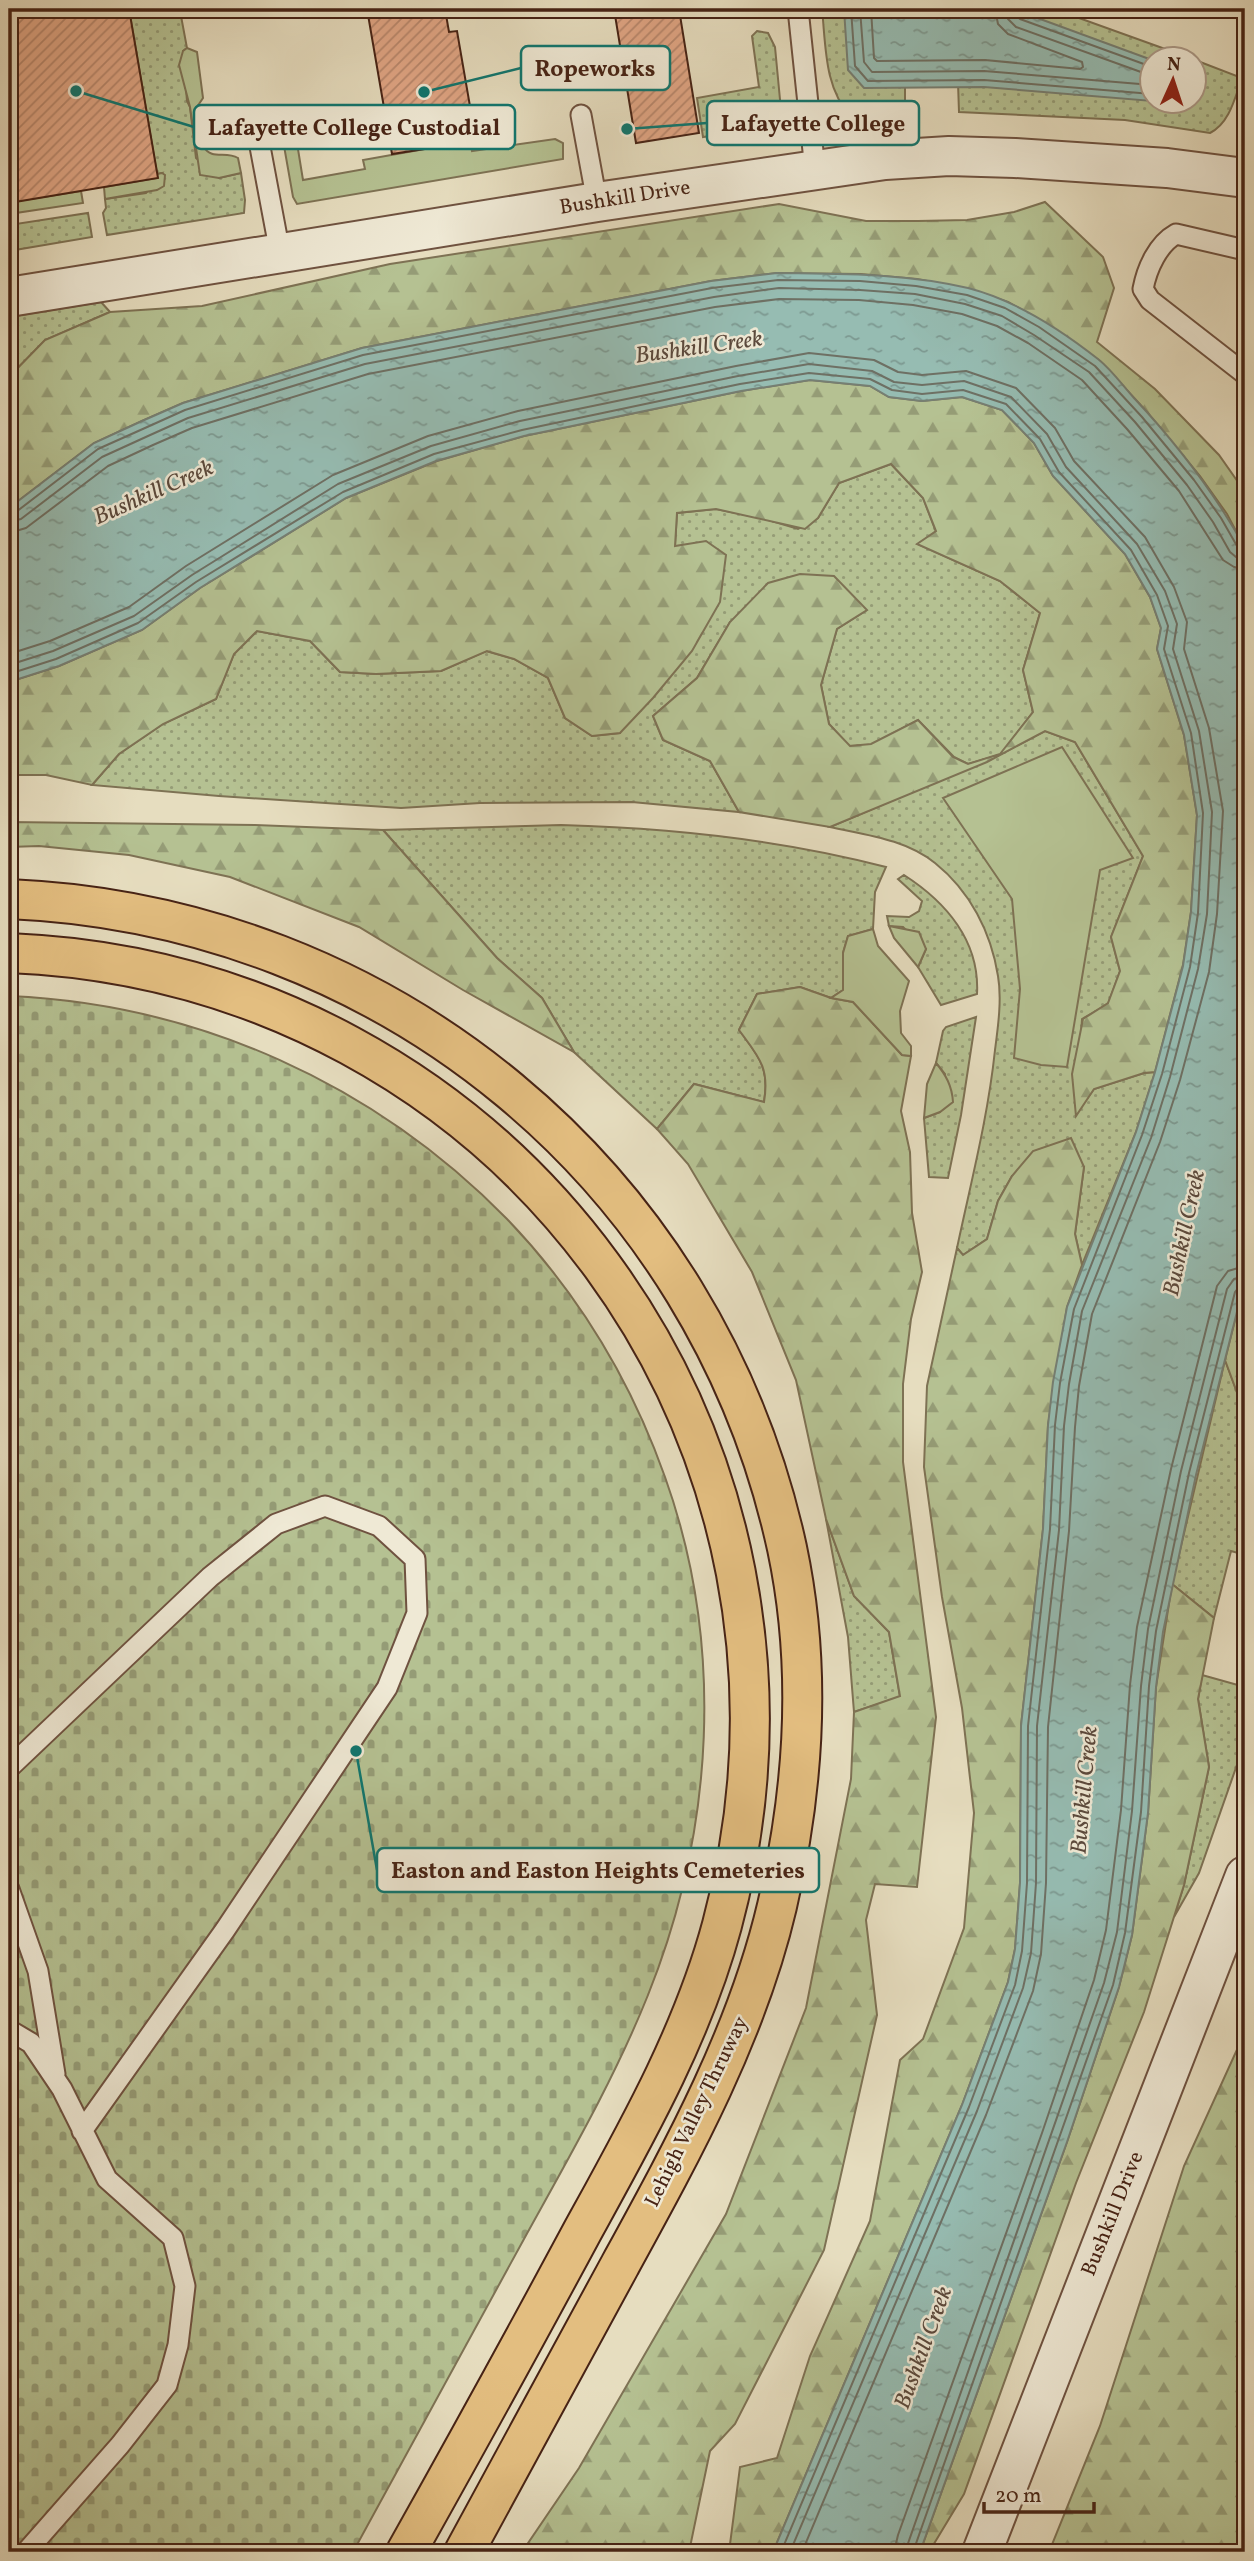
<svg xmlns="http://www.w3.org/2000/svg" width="1254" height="2561" font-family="Vollkorn,serif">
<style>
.grass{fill:url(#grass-dots);stroke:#7e7254;stroke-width:2}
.forest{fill:url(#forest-firs);stroke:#7e7254;stroke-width:2}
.cemetery{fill:url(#cemetery-stones);stroke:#7e7254;stroke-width:2}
.green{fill:#b5c192;stroke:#7e7254;stroke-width:2}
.water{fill:url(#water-ripples);stroke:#767f73;stroke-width:2}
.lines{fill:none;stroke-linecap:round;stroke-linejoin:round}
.shore{stroke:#6e7064;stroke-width:2}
.building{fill:url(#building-hatch);stroke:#472315;stroke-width:2}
.service-casing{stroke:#6f5240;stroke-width:23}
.tertiary-casing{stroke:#6f5240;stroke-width:42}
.motorway-casing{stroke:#472315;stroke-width:42}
.service{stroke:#efe9d5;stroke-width:19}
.tertiary{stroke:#efe9d5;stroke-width:38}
.motorway{stroke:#e3be80;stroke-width:38}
.labels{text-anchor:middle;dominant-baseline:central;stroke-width:5;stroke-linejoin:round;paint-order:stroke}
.street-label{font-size:21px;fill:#472315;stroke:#efe9d5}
.water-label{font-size:23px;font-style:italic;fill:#5b493c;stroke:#efe9d5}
.leader{fill:none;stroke:#0f766e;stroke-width:2.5}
.callout-dot{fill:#0f766e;stroke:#efe9d5;stroke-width:2.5}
.callout{fill:#efe9d5;stroke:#0f766e;stroke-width:2.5}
.callout-label{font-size:23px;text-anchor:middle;font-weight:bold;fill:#472315}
</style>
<defs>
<pattern id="grass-dots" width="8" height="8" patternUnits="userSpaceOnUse" patternTransform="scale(1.75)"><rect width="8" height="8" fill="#b5c192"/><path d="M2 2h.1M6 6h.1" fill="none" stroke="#959c76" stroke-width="1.8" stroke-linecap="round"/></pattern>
<pattern id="forest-firs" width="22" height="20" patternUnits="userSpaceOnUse" patternTransform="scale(1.75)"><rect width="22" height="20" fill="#b5c192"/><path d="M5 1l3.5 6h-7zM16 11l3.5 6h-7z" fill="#959c76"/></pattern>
<pattern id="cemetery-stones" width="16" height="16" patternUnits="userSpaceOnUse" patternTransform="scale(1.75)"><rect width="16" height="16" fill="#b5c192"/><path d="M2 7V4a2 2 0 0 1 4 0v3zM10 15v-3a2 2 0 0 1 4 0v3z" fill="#959c76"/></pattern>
<pattern id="water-ripples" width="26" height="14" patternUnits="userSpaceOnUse" patternTransform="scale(1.75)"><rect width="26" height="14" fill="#96bcb2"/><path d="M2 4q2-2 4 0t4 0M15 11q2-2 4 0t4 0" fill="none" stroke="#7c9890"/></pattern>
<pattern id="building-hatch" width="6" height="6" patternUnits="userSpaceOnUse" patternTransform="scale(1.75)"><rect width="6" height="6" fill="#e0a584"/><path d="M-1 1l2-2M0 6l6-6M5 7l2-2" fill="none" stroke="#b7866b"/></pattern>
</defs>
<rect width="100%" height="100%" fill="#e6ddbf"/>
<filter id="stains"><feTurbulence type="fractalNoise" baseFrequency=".00286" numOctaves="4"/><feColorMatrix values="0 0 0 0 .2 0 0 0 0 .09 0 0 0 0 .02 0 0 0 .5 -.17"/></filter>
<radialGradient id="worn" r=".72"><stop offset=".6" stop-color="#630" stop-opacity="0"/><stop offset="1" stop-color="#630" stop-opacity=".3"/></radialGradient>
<path class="grass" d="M129,9H170L174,16H181L187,48L183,51L187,101L190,107L196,158L219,178L241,173L245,200L244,213L107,235L103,213L106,208L105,199L146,193L162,173L157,174Z
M822,9H1054L1193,59L1152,60V102H1194L1195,60L1242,78C1235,97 1230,123 1210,133L1125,120L959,112L958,83H905V115L851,117C824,87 826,47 822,9Z
M757,31L768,33L775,47L781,110L775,126L703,137L697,98L759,87L752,36Z
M88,213L92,237L9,251V225Z
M101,302L110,312L45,340L9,377V317Z
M891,464L923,498L936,532L918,544L1000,581L1040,613L1023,670L1033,712L1001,754L1045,731L1075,742L1143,856L1111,937L1120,971L1108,1004L1082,1019L1076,1114L1094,1089L1144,1073L1155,1072L1136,1132L1082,1265L1075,1234L1084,1167L1012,1176L998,1201L987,1239L963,1255L957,1248C971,1182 988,1117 995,1050C998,1027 1002,999 998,976C991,932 970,891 935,863C905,839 866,835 830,827L999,755L968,764L954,757L918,720L871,745L849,746L829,724L821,685L837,629L867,610L730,622L697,678L653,716L663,740L710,761L739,812L632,802L480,803L401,808L219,796L92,785L119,754L163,724L216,699L234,654L257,631L310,641L340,672L376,674L441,671L486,651L514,659L548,678L565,718L592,736L620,733L675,546L677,513L716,509L765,519L798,529L818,518L839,483Z
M561,825C671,828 779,839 886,867L875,892L873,929L848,936L843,953V990L831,998L800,987L757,994L739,1030C758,1056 770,1067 764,1102L694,1084L657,1129L574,1052L542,998L497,958L383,830Z
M904,875C946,902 980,941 977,994L941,1005L918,967L926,949L903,927L889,926L887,916L909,917L919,911L922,901L898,879Z
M976,1017L961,1115L948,1178L929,1177L924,1118L940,1112L945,1074L936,1063L943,1031L946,1027Z
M1225,1360L1245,1414V1555L1231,1551L1214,1618L1172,1584Z
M826,1519L854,1596L889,1632L900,1697L854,1712L848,1637Z
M1202,1675L1245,1687V1742L1199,1873L1174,1917L1184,1885L1209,1767L1198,1699Z"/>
<path class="forest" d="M1045,202L1103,257L1114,288L1097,342L1155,389L1219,455L1245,492V548L1227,514L1200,476L1147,412L1100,361L1042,321L1008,302L969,289L917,279L861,274L777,273L711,281L362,348L183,403L142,421L94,443L9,508V377L45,340L110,312L202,306L390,264L779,204L866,221H918L967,220L1014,212Z
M810,380L870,386L889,397L922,401L962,397L1002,410L1034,443L1053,476L1125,554L1150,597L1161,628L1157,649L1184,735L1197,815L1191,912L1183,965L1155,1072L1144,1073L1094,1089L1076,1116L1072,1074L1083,1019L1108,1003L1120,971L1111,937L1143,856L1075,742L1045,731L987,762L830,827L739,812L710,761L663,740L653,716L697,678L730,622L768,583L800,574L834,576L867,610L837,629L821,685L829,724L850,746L871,744L918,720L953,757L968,764L1000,754L1033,712L1023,670L1040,613L1000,581L917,544L936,531L923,498L891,464L839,483L818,518L805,529L716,509L677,513L675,546L706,541L726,555L720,602L692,651L653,698L620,733L592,736L565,718L548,678L514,659L487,651L441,671L376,674L340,672L310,641L257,631L234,654L216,699L163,724L119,754L92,785L46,775H9V682L59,666L142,630L200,588L346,498L437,461L524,436L741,391Z
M9,822L255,825L383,830L497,958L542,998L574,1052L463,990L359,927L230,877L129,855L39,846L9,847Z
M800,987L831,998L853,1002L902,1055L911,1056L901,1111L910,1152L912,1213L922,1272L911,1319L903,1384V1462L936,1717L917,1887L875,1884L866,1920L877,2015L824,2250L735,2424L710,2451L689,2552H522L579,2468L726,2214L806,2008L851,1779L854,1712L900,1696L889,1632L854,1596L826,1519L796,1380L752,1272L688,1164L657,1129L694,1084L764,1102C770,1067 758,1056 739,1030L757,994Z
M1071,1138L1084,1167L1075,1234L1082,1265L1067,1307L1048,1425L1043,1529L1021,1726L1020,1883L1015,1949L1008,1982L962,2105L773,2552H729L740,2467L777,2458L810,2356L870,2221L900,2060L923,2039L964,1928L974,1813L962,1708L942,1597L924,1467L927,1386L957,1248L963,1255L987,1239L998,1201L1012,1176L1033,1151Z
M1245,1280V1414L1225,1360Z
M1172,1584L1214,1618L1198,1699L1209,1767L1184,1885L1144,2012L1076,2183L964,2494L929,2552H920L1067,2142L1119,1987L1132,1935L1148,1813L1156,1687Z
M1245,2032V2552H1049L1100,2426L1184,2166Z"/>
<path class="cemetery" d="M9,996C198,1004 375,1084 507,1219C578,1293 631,1381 665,1477C725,1645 714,1830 648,1995C614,2080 568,2159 524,2239C467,2344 410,2448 353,2552H9Z"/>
<path class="green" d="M187,48L197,52L203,98L197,107L204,147C211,160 226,151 238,158L241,173L219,178L200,175L190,107L179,65L183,51Z
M555,139L563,143V159L297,204L293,197L284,146L287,141H292L297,143L303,180L365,169L363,160L470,141L472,151Z
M162,173L165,175L164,186L157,190L105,199L104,187L157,178V174Z
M9,191L11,202L81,191L83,203L9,214Z
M1062,747L1133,858L1100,870L1067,1067L1041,1065L1014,1058L1020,989L1012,899L943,798Z
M889,926L919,932L926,949L918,967L894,938Z
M873,929L878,946L909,981L900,1011L901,1033L911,1046V1056L902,1055L853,1002L831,998L843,990V953L848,936Z
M936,1063C946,1075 952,1086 953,1102L940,1112L924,1118L927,1084Z"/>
<path class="water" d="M844,9H1013L1152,60V101L984,87L864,88L848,70Z
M777,273C841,274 905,273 968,288C1015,300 1060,329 1098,359C1112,370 1123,386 1134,398C1177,444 1215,493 1245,548V1280L1196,1475L1163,1632L1156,1687L1148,1813L1132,1935L1119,1987L1067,2142L920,2552H773L962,2105L1008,1982L1015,1949L1020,1883L1021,1726L1043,1529L1048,1425L1053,1382L1067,1307L1136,1132L1155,1072L1183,966L1191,912L1197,815L1184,735L1157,649L1161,628L1150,597L1125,554L1053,476L1034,443L1002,410L962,397L922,401L889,397L870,386L810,380L741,391L524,436L436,461L346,498L200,588L142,630L59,666L9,682V508L94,443L142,421L183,403L362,348L711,281Z"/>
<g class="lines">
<path class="shore" d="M851,9L855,66L868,81L984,80L1152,94
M860,9L864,62L872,72L984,71L1152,85
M871,9L874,58L877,61L985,60L1080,69L1083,67L1082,62L1008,34L998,24L995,9
M1006,9L1008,19L1016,27L1152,76
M1014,9L1015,15L1020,19L1152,67
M9,513L16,512L98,449L145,428L185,410L363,355L712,288L778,280L860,281L916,286L967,295L1005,308L1039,327L1095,366L1142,417L1194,480L1221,518L1237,546L1245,550
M9,522L21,519L102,457L148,436L188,418L365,364L714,297L779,288L860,290L915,294L965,304L1002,316L1034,335L1089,372L1135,422L1187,485L1213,522L1230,552L1236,557L1245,558
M9,533L26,528L108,466L153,445L192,428L368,374L715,307L779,299L859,300L913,305L962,314L997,326L1028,343L1082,380L1127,429L1179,491L1223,560L1234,567L1245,569
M9,654L50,641L129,607L186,566L333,475L428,436L518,411L736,366L809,353L874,360L898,372L922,375L966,371L1016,388L1055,428L1074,461L1145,537L1174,587L1187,622L1184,649L1209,728L1223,811L1217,914L1209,972L1180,1080L1160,1142L1092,1314L1079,1386L1075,1427L1069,1531L1048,1727L1046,1883L1041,1954L1033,1991L986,2115L802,2552
M9,665L53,651L134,616L192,575L338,484L431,446L520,421L738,376L809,364L872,371L894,382L922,385L964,381L1011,397L1047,434L1066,467L1137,544L1165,591L1177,624L1173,649L1199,731L1212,812L1207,914L1198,969L1170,1077L1151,1138L1082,1311L1069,1384L1064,1426L1059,1530L1037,1726L1036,1883L1031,1953L1023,1988L977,2111L790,2552
M9,674L56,659L138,623L196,582L343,492L434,454L522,430L740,384L809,373L870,379L892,390L922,394L963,390L1006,404L1040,439L1059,472L1131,550L1157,595L1168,626L1164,649L1191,733L1203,813L1198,913L1190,967L1162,1074L1142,1135L1074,1309L1060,1383L1055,1425L1050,1529L1028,1726L1027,1883L1022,1951L1015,1985L969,2107L781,2552
M894,2552L898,2535L1042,2133L1094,1980L1106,1930L1121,1810L1130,1685L1137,1627L1171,1469L1217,1286L1228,1271L1245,1266
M905,2552L1104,1983L1117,1932L1132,1811L1141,1686L1148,1629L1181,1471L1227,1289L1234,1279L1245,1276
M913,2552L1113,1985L1125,1933L1141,1812L1149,1686L1156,1631L1189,1473L1235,1292L1239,1287L1245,1285"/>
</g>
<path class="building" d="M9,9H129L158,178L9,203Z
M367,9H445L449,32L457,31L476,141L392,154Z
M614,9H679L699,133L636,143Z"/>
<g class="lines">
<defs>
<path id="service" d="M798,9L815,170
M581,115L597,202
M255,120L280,253
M1245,250L1176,234C1158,244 1147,268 1143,289L1150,300L1245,374
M9,1768L210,1577L276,1524L325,1506L379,1526L415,1559L417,1613L387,1688L225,1930L82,2131
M9,1889L38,1971L55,2074
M9,2030L31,2043L62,2089L107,2179L173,2238L185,2286L178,2345L167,2385L120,2445L26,2552"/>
<path id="tertiary" d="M9,297L597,202L885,160L949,156L1015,158L1167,168L1245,178
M982,2552L1245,1876"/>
<path id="motorway" d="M9,899C387,915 706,1176 787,1548C812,1666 804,1790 777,1906C747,2034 683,2150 620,2265C568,2360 516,2456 464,2552
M9,953C509,973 852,1442 722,1925C693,2033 637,2132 583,2230C525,2338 466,2445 406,2552"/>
</defs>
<use href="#service" class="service-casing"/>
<use href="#tertiary" class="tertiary-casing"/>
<use href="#motorway" class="motorway-casing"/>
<use href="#service" class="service"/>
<use href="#tertiary" class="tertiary"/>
<use href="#motorway" class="motorway"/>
</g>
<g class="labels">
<g class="street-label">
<text transform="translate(625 198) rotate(-9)">Bushkill Drive</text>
<text transform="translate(697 2112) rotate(-64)">Lehigh Valley Thruway</text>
<text transform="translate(1113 2214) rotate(-68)">Bushkill Drive</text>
</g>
<g class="water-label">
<text transform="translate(699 348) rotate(-8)">Bushkill Creek</text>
<text transform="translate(154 493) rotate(-24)">Bushkill Creek</text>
<text transform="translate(1185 1233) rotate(-78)">Bushkill Creek</text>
<text transform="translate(1085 1790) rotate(-85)">Bushkill Creek</text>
<text transform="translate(924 2348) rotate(-70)">Bushkill Creek</text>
</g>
</g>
<path class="leader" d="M424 92L521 68M627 129L707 123M76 91L194 127M356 1751L377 1870"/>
<g class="callout-dot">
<circle cx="424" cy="92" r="7"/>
<circle cx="627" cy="129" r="7"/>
<circle cx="76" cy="91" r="7"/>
<circle cx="356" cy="1751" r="7"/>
</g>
<g class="callout">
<rect x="521" y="46" width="149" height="44" rx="7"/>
<rect x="707" y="101" width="212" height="44" rx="7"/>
<rect x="194" y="105" width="321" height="44" rx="7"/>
<rect x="377" y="1848" width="442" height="44" rx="7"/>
</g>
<g class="callout-label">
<text x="595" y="76">Ropeworks</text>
<text x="813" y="131">Lafayette College</text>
<text x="354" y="135">Lafayette College Custodial</text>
<text x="598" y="1878">Easton and Easton Heights Cemeteries</text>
</g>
<rect width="1254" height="2561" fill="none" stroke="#e6ddbf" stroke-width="35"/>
<rect x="10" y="10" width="1233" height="2540" fill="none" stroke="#472315" stroke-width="3.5"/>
<rect x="18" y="18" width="1219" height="2526" fill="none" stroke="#472315" stroke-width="2"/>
<g transform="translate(1173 80) rotate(3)"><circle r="33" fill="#efe9d5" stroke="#ac9a88" stroke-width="2"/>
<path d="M0-5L12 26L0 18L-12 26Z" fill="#8f2418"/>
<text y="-10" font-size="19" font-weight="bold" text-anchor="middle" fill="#472315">N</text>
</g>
<path d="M984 2502v10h110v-10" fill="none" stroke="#472315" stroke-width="3.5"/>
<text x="995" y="2502" font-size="21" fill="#472315" stroke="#efe9d5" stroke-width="5" paint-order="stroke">20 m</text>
<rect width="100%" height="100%" filter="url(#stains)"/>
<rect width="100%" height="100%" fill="url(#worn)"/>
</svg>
